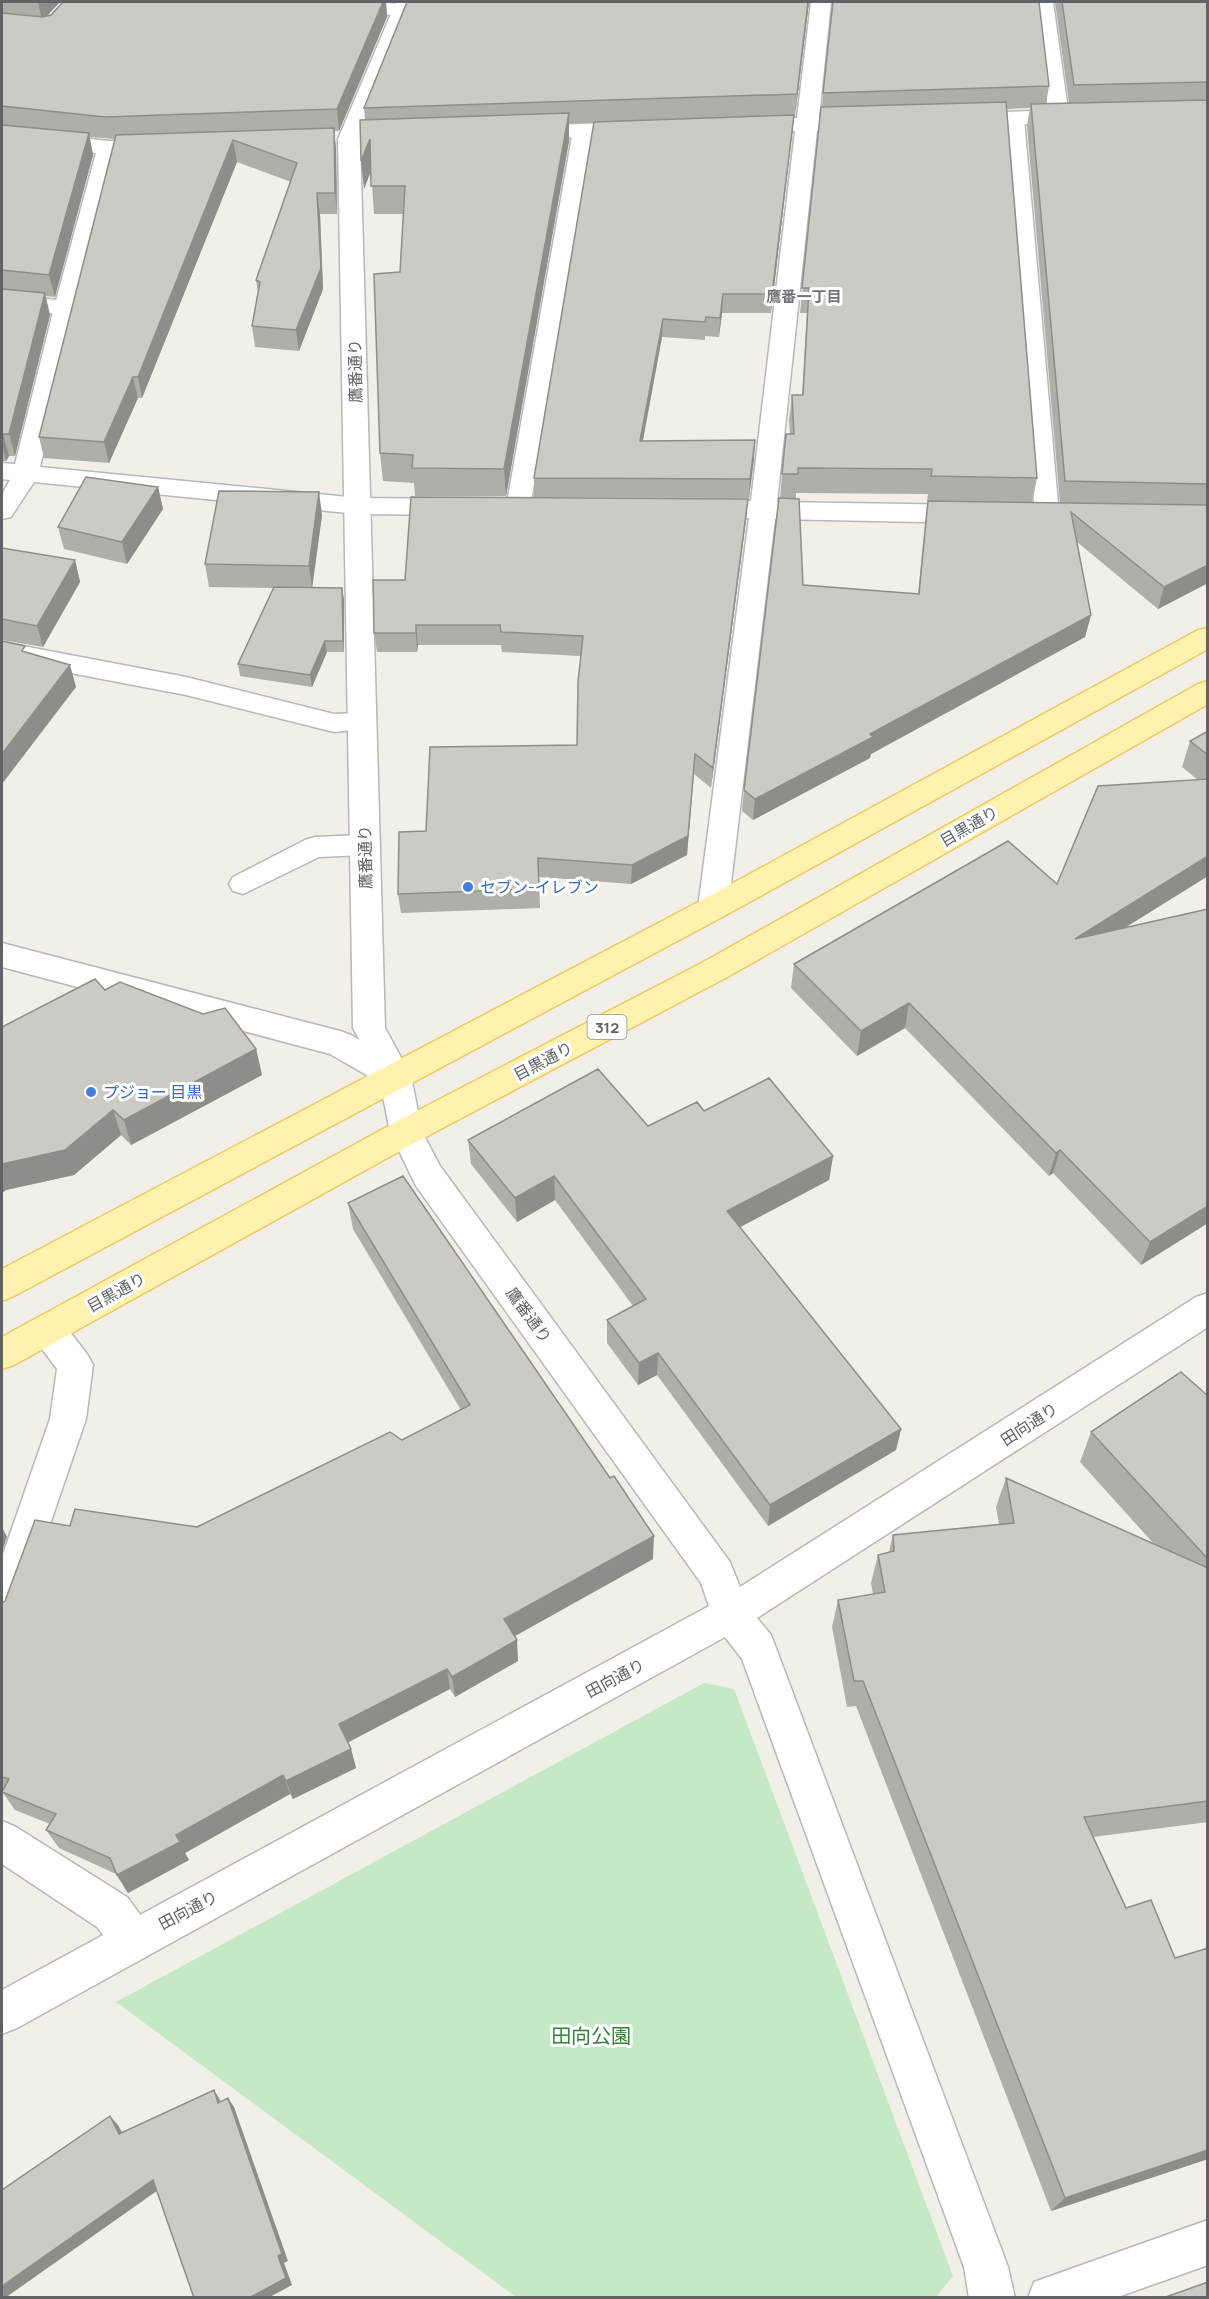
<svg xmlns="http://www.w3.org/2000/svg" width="1209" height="2299" font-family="Manrope,'Noto Sans JP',sans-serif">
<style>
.green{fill:#c5e8c5}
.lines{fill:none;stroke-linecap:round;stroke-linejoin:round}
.service-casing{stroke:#b5b8bc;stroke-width:3}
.minor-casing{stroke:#b5b8bc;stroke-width:3}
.tertiary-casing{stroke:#b5b8bc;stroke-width:3}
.primary-casing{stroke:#f2c960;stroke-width:3}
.service{fill:#fff;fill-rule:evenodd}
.minor{fill:#fff;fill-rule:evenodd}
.tertiary{fill:#fff;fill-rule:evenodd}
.primary{fill:#fff2af;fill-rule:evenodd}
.wall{fill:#afaea9;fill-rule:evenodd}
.shaded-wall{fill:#8f8d8a}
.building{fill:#cccac5;stroke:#8f8d8a;stroke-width:1.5}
.shop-dot{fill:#3f7fe0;stroke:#fff;stroke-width:2}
.labels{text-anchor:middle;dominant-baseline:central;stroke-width:6;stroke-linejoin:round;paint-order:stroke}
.far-neighbourhood-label{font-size:15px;font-weight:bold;fill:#70757a;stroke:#fff}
.shield{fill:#fff;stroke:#8f9295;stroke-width:1.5}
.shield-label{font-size:15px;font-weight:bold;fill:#5f6368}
.street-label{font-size:16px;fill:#5f6368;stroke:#fff}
.shop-label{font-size:16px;fill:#366cbe;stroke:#fff;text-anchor:start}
.near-park-label{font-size:20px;fill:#348238;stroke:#fff}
</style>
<rect width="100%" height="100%" fill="#f1efe8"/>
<path class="green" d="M704,1683L734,1689L953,2276L936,2297H516L116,2002Z"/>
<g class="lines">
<defs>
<path id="service" d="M299,2C328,0 381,0 410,6L412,10L410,14L403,16L308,8L301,6Z
M1035,2H1053L1069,117L1066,121H1052L1049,117Z
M1014,113L1021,115L1024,119L1059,515L1055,520L1047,523L1039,520L1035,515L1004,119L1007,115Z
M583,125L590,127L593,131L530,508L526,513L518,516L510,513L506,508L573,131L576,127Z
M2,294L66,301L74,303L77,308L74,313L66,315L2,308Z
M2,642L186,677L334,714L362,713L371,716L375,722L371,728L334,732L186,695L2,660Z
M364,835L374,838L378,845L374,852L364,855L319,857L243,894L233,891L229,884L233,877L305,840L315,837Z"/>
<path id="minor" d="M811,2H831L819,118L863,116L871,118L874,123L871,128L817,131L777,502L972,505L981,508L985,514L981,520L972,523L775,519L728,908L724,916L713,919L702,916L698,908L749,518L702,517L693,515L689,509L693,503L702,501H751L795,131L749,133L741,131L738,126L741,121L797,118Z
M1073,110L1081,112L1084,117L1081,122L962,127L954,125L951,120L954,115L962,113Z
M638,122L646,124L649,129L646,134L524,140L516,138L513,133L516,128L524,126Z
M2,130L109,141L158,139L166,141L169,146L166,151L118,154L78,308L40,467L358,498L456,499L465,501L469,507L465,513L456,515L358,514L34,482L11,517L2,519V494L10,480L2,479V463L15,464L54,308L96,153L2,144Z
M2,943L340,1031L351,1035L406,1067L411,1076L406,1085L395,1089L384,1085L330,1054L2,967Z
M48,1315L60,1319L87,1354L93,1365L86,1419L21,1609L15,1622L2,1627V1557L50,1419L57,1369L36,1341L31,1330L36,1319Z
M2,1821L16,1827L127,1897L148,1925L154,1940L148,1955L133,1961L118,1955L97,1927L2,1864Z
M1208,2220V2265L1115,2298H1028L1034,2282Z"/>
<path id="tertiary" d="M396,2H416L360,139L385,1028L411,1076L422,1132L440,1166L730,1562L740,1587L1196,1297L1208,1293V1327L757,1618L771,1635L776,1648L1008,2267L1015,2298H969L964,2267L742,1659L725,1637L17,2028L2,2034V1990L709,1606L701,1583L416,1186L390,1132L379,1076L353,1028L338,139Z"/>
<path id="primary" d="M1208,628V649L724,916L14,1296L2,1301V1269L702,900L1198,630Z
M1208,681V704L731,975L418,1141L14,1365L2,1369V1337L394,1123L709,959L1198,684Z"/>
</defs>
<use href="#service" class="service-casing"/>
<use href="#minor" class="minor-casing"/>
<use href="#tertiary" class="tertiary-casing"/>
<use href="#primary" class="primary-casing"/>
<use href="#service" class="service"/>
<use href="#minor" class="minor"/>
<use href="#tertiary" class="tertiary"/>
<use href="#primary" class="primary"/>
</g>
<path class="wall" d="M2,2H60L47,16L51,15L63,2H386L387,17L339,131H334L336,149L337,214H320L323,289L299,351L255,347L252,326L258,293L256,280L291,182L237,162L142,398H138L109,463L44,458L39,437L115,139L89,137L93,155L55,297L45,296L50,315L15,456H9L6,461H2Z
M407,2H809L795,116H794L771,313H722L719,337L705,336V340L662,337L643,441L754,459L749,498L534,497V478L594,123H569V141L506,496H415L414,483L383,481L380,453L400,272L403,214H374L371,170L364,189L365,120L364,108Z
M833,2L1049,86L1046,104L1069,103L1055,2H1053H1208V583L1158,609L1077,542L1091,615L1085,637L871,754L870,758L753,820L742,811L744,790L780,498L782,474L790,434L789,420L792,395H802L807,313H800ZM1030,108L1027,126L1060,503H1032L1037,478L1007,109ZM796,493L928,494L927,501H928L925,523L918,594L803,585L796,499Z
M158,487L163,509L127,564L64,549L58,527Z
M322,515L312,588L344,599V652H327L312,687L240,676L238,664L274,588L209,587L205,564Z
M746,519L711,788L694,774L687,855L631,884L539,877L540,908L401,913L398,894L426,831L577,745L581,656L502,652L501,645H418L417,652H377L374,633L405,580Z
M2,548L75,560L80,582L43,647L2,640V641Z
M1208,731V876L1126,927L1208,909V1223L1141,1265L1053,1173L1049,1176L905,1028L857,1056L791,988L794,964L1057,884L1198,780L1182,767L1190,741Z
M105,990L256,1049L262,1075L131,1145L121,1135L74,1175L6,1190L2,1193V1027Z
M704,1111L833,1156L829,1180L740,1227L901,1429L896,1450L768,1526L657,1375L638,1385L607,1343V1320L633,1306L555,1200L517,1222L471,1164L468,1140L648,1126Z
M348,1203L653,1559L514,1636L518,1661L455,1697L450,1689L348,1742L351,1749L356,1768L293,1799L290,1794L185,1853L189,1860L128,1893L116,1874L59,1848L46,1830L50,1824L15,1810L3,1793H2V1603L5,1601L70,1526L197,1527L402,1440L461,1410L353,1229Z
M1208,1396V1822L1093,1837L1126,1908L1175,1958L1208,1948V2159L1051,2211L856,1706L847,1707L832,1627L838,1600L873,1594L871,1583L878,1555L889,1552L893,1535L999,1524L996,1507L1006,1478L1154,1544L1080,1462L1091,1432Z"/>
<path class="shaded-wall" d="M38,2H60L42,21Z
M383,2H386L387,17L339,131L337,109Z
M808,2H809L795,116L797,94Z
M569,113V141L506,496L504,469Z
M794,115L792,133L771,313L772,294Z
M334,128L336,149L337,214L335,193Z
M89,133L93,155L55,297L49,275Z
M370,139L373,166L364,189L361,161Z
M233,140L237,162L142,398L138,377Z
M317,193L320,214L323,289L299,351L296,330Z
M45,293L50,315L15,456L9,434Z
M723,294L722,313L719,337L720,318Z
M663,319L662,337L639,460L640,441Z
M133,377L138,398L109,463L104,442Z
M3,434L9,456L6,461L2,445V436Z
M755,440L754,459L749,498L750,479Z
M158,487L163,509L127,564L122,542Z
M319,492L322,515L312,589L309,566Z
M748,499L746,519L711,788L713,768Z
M75,560L80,582L43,647L37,626Z
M1208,565V583L1158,609L1164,587Z
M342,588L344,599V652L343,641Z
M1091,615L1085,637L871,754L870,758L753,820L755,799L870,734Z
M416,625L418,645L417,652L416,633Z
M325,641L327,652L312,687L310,675Z
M70,665L76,687L2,784V754Z
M695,754L687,855L631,884L632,865Z
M1208,856V876L1068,963L1075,939Z
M909,1003L905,1028L857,1056L861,1031Z
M256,1049L262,1075L131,1145L124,1120Z
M113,1110L121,1135L74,1175L6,1190L2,1193V1164Z
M1060,1150L1053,1173L1049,1176L1056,1153Z
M833,1156L829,1180L725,1235L727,1211Z
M554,1176L555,1200L517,1222L515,1198Z
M1208,1206V1223L1141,1265L1150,1242Z
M658,1353L657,1375L638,1385L639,1363Z
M901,1429L896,1450L768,1526L770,1505Z
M2,1527L7,1537L2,1552Z
M654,1536L653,1559L506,1641L504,1619Z
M517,1640L518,1661L455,1697L452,1677Z
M447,1669L450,1689L345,1744L339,1724Z
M351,1749L356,1768L293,1799L286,1781Z
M283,1775L290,1794L185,1853L189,1860L128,1893L117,1875L176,1835Z
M214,2090L220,2100L225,2112L218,2103Z
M228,2098L234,2107L288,2261L284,2263L292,2285L268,2298H249L278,2256Z
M110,2116L118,2125L128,2143L119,2134Z
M1208,2150V2159L1051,2211L1065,2198Z
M153,2180L161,2188L5,2298L2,2297V2286Z"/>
<path class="building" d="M63,2H383L337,109L105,117L2,106V13L43,17L51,15Z
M407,2H808L797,94L364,108Z
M833,2H1039L1049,86L823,93Z
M1062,2H1208V82L1074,85Z
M1208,100V484L1065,481L1031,104Z
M1006,102L1037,478L931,476L932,469L798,468V474H782L786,434H794L792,395H803L809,288H802L821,107Z
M569,113L504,469L412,468L413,455L380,453L374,274L400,272L405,186H371L370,139L361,161L360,120Z
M794,115L772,294H723L720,318L706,317L705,322L663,319L640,441L755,440L750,479L534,478L594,122Z
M2,125L89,133L49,275L2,270Z
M334,128L335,193H317L321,268L296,330L252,326L260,282L256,280L297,163L233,140L138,377H133L104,442L39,437L116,135Z
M2,289L45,293L9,434H3L2,436Z
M86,477L158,487L122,542L58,527Z
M219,491L319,492L309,566L205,564Z
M411,497L748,499L713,768L695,754L688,836L632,865L538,858L539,889L398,894L399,832L426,831L430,747L577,745L578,682L583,636L501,632L500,625H416V633H374L373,580H405Z
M779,498L799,499L803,585L919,594L928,501L1208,505V565L1164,587L1071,512L1091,615L870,734L873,737L755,799L744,790Z
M2,548L75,560L37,626L2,619Z
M274,587L342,588L343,641H325L310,675L238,664Z
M2,641L25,646L22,651L70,665L2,754Z
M1208,731V755L1190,741Z
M1208,779V856L1075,939L1208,909V1206L1150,1242L1060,1150L1056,1153L909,1003L861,1031L794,964L1008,841L1057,884L1098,786Z
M95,979L105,990L120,982L203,1014L225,1008L256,1049L124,1120L113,1110L65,1150L2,1164V1027Z
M598,1069L648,1126L697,1102L704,1111L769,1078L833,1156L727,1211L901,1429L770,1505L658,1353L639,1363L607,1320L646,1299L554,1176L515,1198L468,1140Z
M403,1176L610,1478L614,1476L654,1536L504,1619L517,1640L452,1677L447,1669L339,1724L351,1749L286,1781L283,1775L176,1835L180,1842L117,1875L110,1858L46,1830L56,1814L2,1792L9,1779L2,1777V1603L5,1601L35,1520L70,1526L75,1509L197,1527L390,1432L402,1440L470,1405L348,1203Z
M1181,1372L1208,1396V1559L1091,1432Z
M1006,1478L1208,1568V1801L1084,1817L1126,1908L1151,1900L1175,1958L1208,1948V2150L1065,2198L863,1681H854L838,1600L885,1592L878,1555L894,1551L893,1535L1014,1523Z
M214,2090L218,2103L228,2098L282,2254L278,2256L286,2278L249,2298H194L153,2180L2,2286V2190L110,2116L119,2134Z
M1208,2282V2298H1163Z"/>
<g class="shop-dot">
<circle cx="468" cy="887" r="6"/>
<circle cx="91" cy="1092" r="6"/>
</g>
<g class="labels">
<g class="far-neighbourhood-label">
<text x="804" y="296">鷹番一丁目</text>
</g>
<rect class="shield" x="587.5" y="1015" width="39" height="24" rx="4.5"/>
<g class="shield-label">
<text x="607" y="1027">312</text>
</g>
<g class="street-label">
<text transform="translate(355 371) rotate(-91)">鷹番通り</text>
<text transform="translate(969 826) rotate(-30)">目黒通り</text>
<text transform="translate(365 857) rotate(-91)">鷹番通り</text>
<text transform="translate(543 1061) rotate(-28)">目黒通り</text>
<text transform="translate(116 1292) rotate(-29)">目黒通り</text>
<text transform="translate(529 1315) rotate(54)">鷹番通り</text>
<text transform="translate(1029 1424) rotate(-33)">田向通り</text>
<text transform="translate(615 1678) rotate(-28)">田向通り</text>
<text transform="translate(188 1910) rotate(-28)">田向通り</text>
</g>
<g class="shop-label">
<text x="480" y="887">セブン-イレブン</text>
<text x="103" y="1092">プジョー 目黒</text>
</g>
<g class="near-park-label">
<text x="591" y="2035">田向公園</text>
</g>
</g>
<rect width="1209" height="2299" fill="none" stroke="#5f6368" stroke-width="6"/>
</svg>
